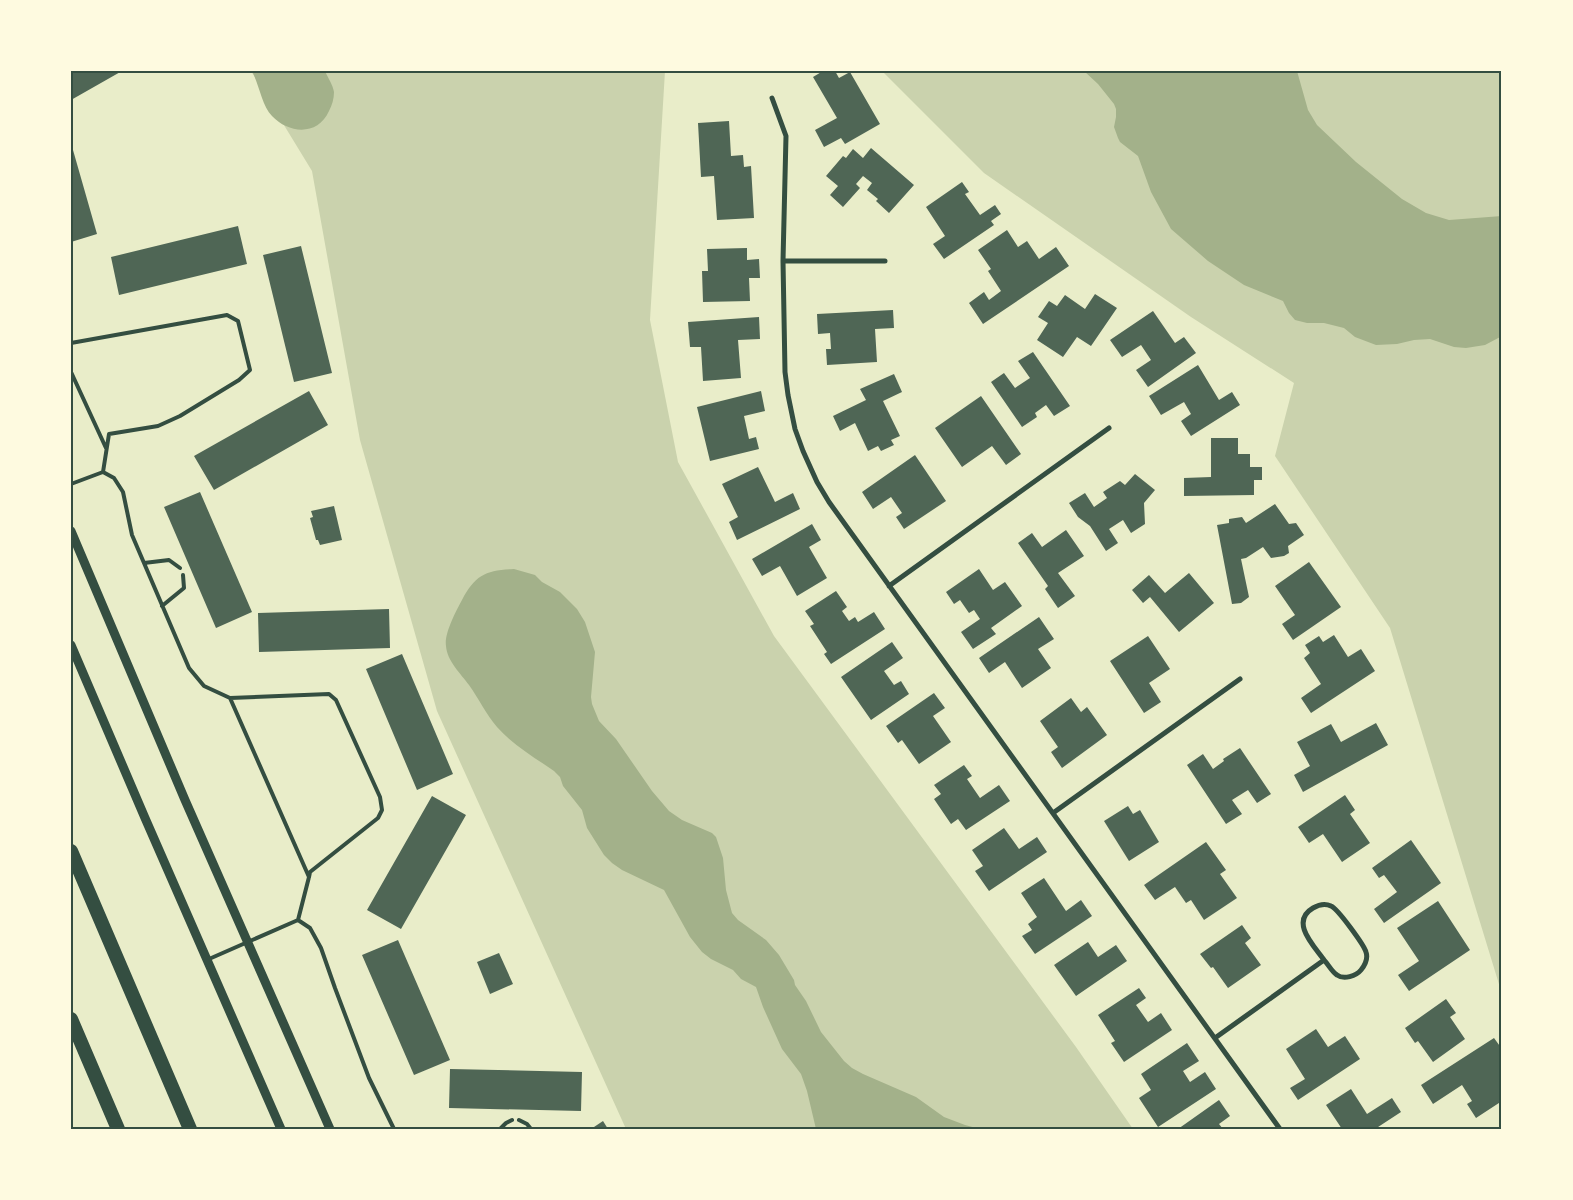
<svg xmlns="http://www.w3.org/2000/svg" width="1573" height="1200" font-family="Overpass,sans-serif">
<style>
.green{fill:#cad2ad}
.water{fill:#a3b18a}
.building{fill:#4f6655}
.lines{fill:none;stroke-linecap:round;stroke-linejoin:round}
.service{stroke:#344e41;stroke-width:4}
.minor{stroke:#344e41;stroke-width:5}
.tertiary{stroke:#344e41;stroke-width:9}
.motorway{stroke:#344e41;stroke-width:14}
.neatline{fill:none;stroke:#344e41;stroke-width:2}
</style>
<rect width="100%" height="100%" fill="#e9edc9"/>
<path class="green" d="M251,71H665L650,320L678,462L774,636L1076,1047L1133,1129H626L437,711L360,440L312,171Z
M882,71H1502V994L1390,628L1275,456L1294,383L1191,317L984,173Z"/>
<path class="water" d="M252,71H325C328,78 333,85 334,92C334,99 332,105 329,111C318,136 289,134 272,116C262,106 259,84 252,71Z
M1084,71H1297L1308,110L1317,125L1356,162L1402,199L1426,213L1449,220L1502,216V336L1485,345L1466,348L1454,347L1430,339L1414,340L1397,344L1376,345L1355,337L1344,328L1324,323H1307L1295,320L1289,313L1283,301L1244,285L1208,261L1171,229L1151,192L1138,156L1120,142L1118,138L1114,127L1116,117V109L1114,104L1098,84Z
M514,569L535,575L542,582L560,592L577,609L585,622L595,652L591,697L592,704L599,721L616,739L652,791L669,811L682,820L712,833L716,837L723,858L726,890L732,913L738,920L766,940L779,955L794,980L795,985L806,1001L821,1032L844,1061L852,1068L863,1074L916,1097L944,1117L965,1125L980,1129H816L807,1091L801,1074L782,1049L763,1007L756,987L741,979L733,970L711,959L702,952L690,937L664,890L622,870L612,863L604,855L587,828L582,810L563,786L560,777L554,771C534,757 513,745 497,727C486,714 479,699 469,685C461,674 447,661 446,646C444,634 456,611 462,600C475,575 486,570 514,569Z"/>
<path class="building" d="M71,71H122L71,100Z
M823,71H835L839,78L850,72L880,124L845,144L841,138L824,147L815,130L837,118L813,77Z
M729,121L731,156L743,155L744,167L751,166L754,218L717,220L714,176L701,177L698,123Z
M71,143L97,234L71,242Z
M871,148L914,185L889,213L876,201L878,199L867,190L872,183L863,176L856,184L860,188L843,207L830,195L838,186L826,176L843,156L846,158L853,149L863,158Z
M962,182L969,192L965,194L980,215L995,205L1001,214L991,221L994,225L944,259L933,244L945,236L926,207Z
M238,226L247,264L119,295L111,257Z
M1007,230L1018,247L1027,241L1039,259L1056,247L1069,266L983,324L969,303L984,292L989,300L1001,291L988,271L991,269L978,250Z
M301,246L332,373L294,382L263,255Z
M747,248V260L759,259L760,278H749L750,301L703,302L702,271H708L707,249Z
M1095,294L1117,308L1091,346L1077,337L1063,357L1037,340L1048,323L1038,317L1049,301L1057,306L1065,295L1085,309Z
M893,310L894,328L875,329L877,362L827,365L826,349H831L830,333L818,334L817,314Z
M1153,311L1175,343L1184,337L1196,353L1148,387L1136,370L1151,360L1141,345L1122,357L1110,340Z
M759,317L760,339L738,340L741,378L703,381L701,347H690L688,322Z
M1033,352L1070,406L1054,416L1046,405L1035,413L1037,417L1022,427L991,382L1004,373L1015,388L1030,378L1018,361Z
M1198,365L1219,400L1232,392L1240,405L1191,436L1181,421L1191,414L1184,402L1161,415L1149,396Z
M894,374L902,392L883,401L900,436L891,440L894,445L881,451L878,446L868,451L855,423L840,431L833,416L866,400L860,389Z
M309,391L328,425L214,490L194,456Z
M761,391L765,411L744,416L749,439L756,437L759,449L710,461L697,407Z
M981,396L1021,454L1006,465L992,446L962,467L935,428Z
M1211,438H1238V454H1250V467H1262V480H1254V495L1184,496V478L1211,477Z
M915,455L946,501L904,529L896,517L902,513L891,497L873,509L862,492Z
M758,467L775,502L793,493L800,509L737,540L729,522L738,517L722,484Z
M1135,474L1155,490L1144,503L1145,524L1131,533L1123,520L1109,529L1118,543L1106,551L1090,526L1078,517L1069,503L1085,493L1094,507L1107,498L1103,492L1120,481L1125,485Z
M200,492L252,612L216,628L164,507Z
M1275,504L1289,524L1296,523L1304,535L1288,546L1289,553L1284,556L1271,558L1263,547L1246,558L1241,559L1249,597L1241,603L1232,604L1217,525L1229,523V519L1242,517L1246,523Z
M334,506L342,540L320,545L318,540H316L310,518L313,517L311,511Z
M812,524L821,540L809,547L827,578L797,596L780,566L762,576L752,559Z
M1066,530L1084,556L1058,573L1075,596L1058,608L1045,589L1048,586L1018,543L1032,533L1042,547Z
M1309,562L1341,607L1293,640L1282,624L1295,615L1275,586Z
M979,569L993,590L1005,582L1022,606L991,628L996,634L973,649L961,632L980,619L974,610L969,613L960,600L954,604L946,592Z
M1189,573L1214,603L1179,632L1150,597L1143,603L1132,590L1149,575L1165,593Z
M836,591L847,607L842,611L849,621L855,617L858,622L874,612L885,629L831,664L824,654L827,652L810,626L814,624L805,611Z
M389,609L390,648L259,652L258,613Z
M1039,617L1054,639L1038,649L1051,668L1022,688L1005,662L989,673L979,658Z
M1334,635L1348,657L1361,649L1375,671L1311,713L1301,698L1321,684L1304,658L1310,653L1305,645L1319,636L1323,642Z
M1148,636L1170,669L1149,683L1161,702L1144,713L1110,661Z
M892,642L903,658L884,671L894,685L901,681L909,694L871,720L841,677Z
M402,654L453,774L417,790L366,669Z
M934,693L945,708L933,716L951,742L919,764L902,740L898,743L886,726Z
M1071,698L1081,712L1087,707L1107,735L1062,768L1051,752L1058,747L1040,721Z
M1376,723L1388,745L1303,792L1294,775L1310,766L1297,742L1331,724L1341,742Z
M1240,748L1271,794L1257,803L1248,790L1232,800L1242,814L1226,824L1187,765L1203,754L1213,769L1224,761L1223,759Z
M964,765L972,776L967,779L980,798L999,785L1010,801L966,830L958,819L951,824L934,799L941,794L934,785Z
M1345,795L1355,810L1350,814L1370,843L1342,862L1323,834L1309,843L1298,827Z
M432,796L466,815L401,929L367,910Z
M1128,806L1133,814L1140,810L1159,842L1129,861L1104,821Z
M1004,828L1019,849L1037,837L1047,852L989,891L975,871L983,866L972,850Z
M1411,840L1441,883L1384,923L1374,909L1397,892L1384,875L1379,878L1372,868Z
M1206,842L1226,870L1220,874L1237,898L1204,920L1191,900L1186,903L1175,887L1155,900L1144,885Z
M1044,878L1066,911L1081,900L1092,916L1035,954L1022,936L1032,930L1028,924L1037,917L1021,893Z
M1438,901L1470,950L1409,991L1398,975L1419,961L1397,928Z
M1242,925L1251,938L1245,943L1261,965L1228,988L1213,967L1211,968L1200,954Z
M398,940L450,1060L414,1075L362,955Z
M1088,942L1098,957L1116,945L1127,961L1076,996L1054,965Z
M499,953L513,984L490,994L477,962Z
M1139,988L1146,998L1136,1005L1148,1022L1161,1013L1172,1030L1124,1062L1111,1043L1115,1041L1098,1015Z
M1446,999L1456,1013L1450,1017L1465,1039L1433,1062L1418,1041L1415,1043L1405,1028Z
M1316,1029L1328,1047L1345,1036L1360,1059L1298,1100L1290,1088L1305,1079L1286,1049Z
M1494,1038L1502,1049V1101L1476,1118L1467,1104L1472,1101L1462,1085L1433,1104L1421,1085Z
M1187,1043L1199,1061L1183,1071L1190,1082L1205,1072L1216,1089L1158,1127L1139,1098L1151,1090L1141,1074Z
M450,1069L582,1072L581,1111L449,1108Z
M1351,1089L1367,1114L1392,1098L1401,1112L1375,1129H1342L1326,1105Z
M1219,1100L1230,1116L1219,1124L1223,1129H1178Z
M603,1121L608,1129H591Z"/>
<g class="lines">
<path class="service" d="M71,343L227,315L238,321L250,370L239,380L180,416L158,426L109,434L103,472
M71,372L106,448
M71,484L103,472L114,478L123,492L132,535L189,668L204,686L230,698
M144,563L169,560L180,568
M162,606L184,588L183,575
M298,920L309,877L310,872L378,818L382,810L380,797L336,700L329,694L230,698L309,877
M209,959L298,920L310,928L321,948L335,988L369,1078L394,1129
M519,1120L527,1124L531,1129
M500,1129L506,1123L512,1120"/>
<path class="minor" d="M772,98L786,136L783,261L785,372L788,395L795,429L803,451L817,482L829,502L1280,1129
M783,261H885
M889,586L1109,428
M1053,813L1240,679
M1215,1038L1324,960C1315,947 1289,922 1313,908C1318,905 1325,903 1331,906C1338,909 1364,945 1366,952C1368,958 1365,965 1361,970C1356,976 1344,980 1337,975C1332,972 1328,964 1324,960"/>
<path class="tertiary" d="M71,531L185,800L330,1129
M71,645L145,818L281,1129"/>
<path class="motorway" d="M71,851L190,1129
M71,1019L118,1129"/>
</g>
<rect width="1573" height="1200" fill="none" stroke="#fefae0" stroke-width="145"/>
<rect x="72" y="72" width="1428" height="1056" class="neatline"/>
</svg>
